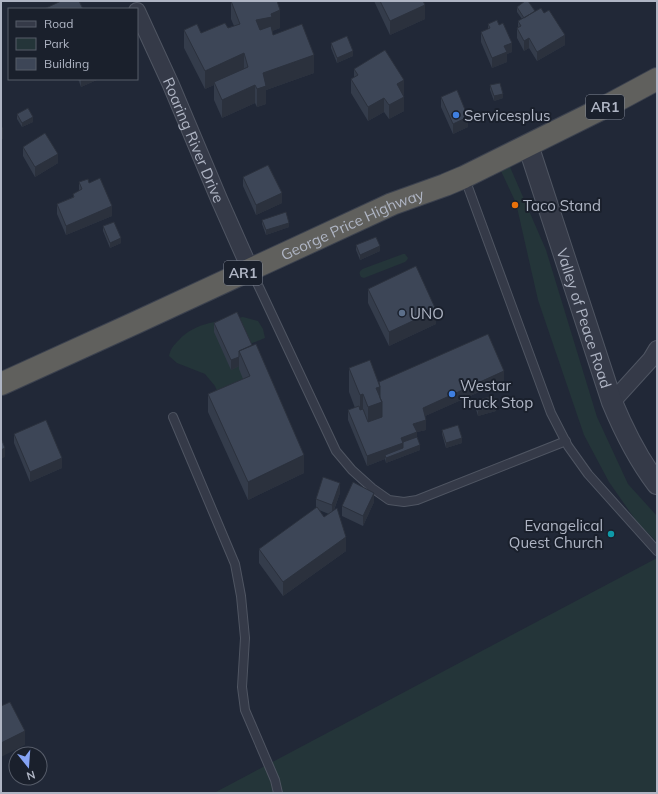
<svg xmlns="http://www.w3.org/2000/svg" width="658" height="794" font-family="Mulish,sans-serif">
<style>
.green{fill:#243539}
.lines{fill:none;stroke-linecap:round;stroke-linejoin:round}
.service-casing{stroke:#4f5562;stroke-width:10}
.minor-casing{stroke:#4f5562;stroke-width:18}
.tertiary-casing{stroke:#4f5562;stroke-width:22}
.trunk-casing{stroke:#3c424f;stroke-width:24}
.service{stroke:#353a48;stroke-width:8}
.minor{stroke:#353a48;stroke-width:16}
.tertiary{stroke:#353a48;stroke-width:20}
.trunk{stroke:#60605d;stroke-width:22}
.wall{fill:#343c4b;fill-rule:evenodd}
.shaded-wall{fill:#2b313d}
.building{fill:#3d4657;stroke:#2b313d}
.shop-dot{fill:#3f7fe0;stroke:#1a202c;stroke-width:1.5}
.food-dot{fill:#e8710a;stroke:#1a202c;stroke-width:1.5}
.service-dot{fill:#5c6f8a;stroke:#1a202c;stroke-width:1.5}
.culture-dot{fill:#0f9aa8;stroke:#1a202c;stroke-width:1.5}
.labels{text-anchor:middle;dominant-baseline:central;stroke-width:4;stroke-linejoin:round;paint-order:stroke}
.shield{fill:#1a202c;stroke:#828896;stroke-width:1}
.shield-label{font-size:14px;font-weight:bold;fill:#afb5c4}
.poi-label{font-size:15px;fill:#afb5c4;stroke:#1a202c;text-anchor:start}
.street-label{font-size:15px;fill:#afb5c4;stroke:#1a202c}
</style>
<rect width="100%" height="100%" fill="#212837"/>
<path class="green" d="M510,167L546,250L597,417L628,484L657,516V542L637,522L609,482L584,435L538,300L516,203L501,171Z
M403,254H405L408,258L407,260L405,262L364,278L361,277C358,272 360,270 365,268Z
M243,317L258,321L263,329L265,338L250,344V394L223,406L215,386L205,374L177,363L169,356C171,348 173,346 179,340C195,322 221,321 243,317Z
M657,558V793H214Z"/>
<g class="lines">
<defs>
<path id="service" d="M464,178L468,187L551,413L568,446L588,474L657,551
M251,270L336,451L352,470L372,488L389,500L404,502L417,500L566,441
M173,417L235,564L241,596L245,638L242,687L245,710L275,780L278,793"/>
<g id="minor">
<path id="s1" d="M137,11L171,85L219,199L250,269"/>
<path d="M612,402L651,359L657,349"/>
</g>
<g id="tertiary">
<path id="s2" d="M528,145L612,402C624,431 638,459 657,484"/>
</g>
<g id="trunk">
<path id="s3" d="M1,384L135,323L392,204L445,185L464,177L605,107L657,79"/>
</g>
</defs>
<use href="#service" class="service-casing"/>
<use href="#minor" class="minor-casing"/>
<use href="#tertiary" class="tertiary-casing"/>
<use href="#trunk" class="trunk-casing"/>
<use href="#service" class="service"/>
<use href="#minor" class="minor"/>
<use href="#tertiary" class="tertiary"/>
<use href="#trunk" class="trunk"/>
</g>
<path class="wall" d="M231,1L280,28L272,31L273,35L314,73L266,90V104L257,107L255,103L222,118L214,100V85L205,89L184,48V30L201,33L228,28L234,26L231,19Z
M374,1H423L425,19L390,35Z
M517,7L535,11L565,45L537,61L529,48L524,51L517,38V28H518V21L522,19L517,12Z
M488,24L512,52L507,54V62L492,68L481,42V32L488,29Z
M331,43L353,56L337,63L331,48Z
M354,69L404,94L403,95L404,111L389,119L384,112L368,121L351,93V79L354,77Z
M78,79H99L81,87Z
M490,85L503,98L494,101L490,90Z
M441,97L468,127L453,134L441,107Z
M17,114L33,122L22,127L17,119Z
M23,147L58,163L35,177L23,156Z
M243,177L282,203L256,215L243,186Z
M79,182L89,183L112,216L66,235L57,214V204L73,197V194L79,191Z
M262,220L289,227L266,235L262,224Z
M103,226L121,243L110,248L103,231Z
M356,245L380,251L360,260L356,250Z
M368,289L436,324L389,346L368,303Z
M237,312L304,473L248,500L208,412V394L243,379L239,369V366L231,370L214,332V323Z
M349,368L379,382L504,381L425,416L426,430L417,432V437L420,450L386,463L385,459L367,466L348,420V410L355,408L349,392Z
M475,401L496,411L478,416L475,406Z
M442,430L462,443L446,448L442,434Z
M14,434L62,468L30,482L14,443Z
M340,493L334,510L346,551L283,596L259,563V549L316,508V499ZM319,510L329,514L324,517Z
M374,502L363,526L342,516V506Z"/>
<path class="shaded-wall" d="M425,5V19L390,35V21Z
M280,10V28L256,38V20Z
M565,35V45L537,61V52Z
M529,38V48L524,51V41Z
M512,43V52L507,54V62L492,68V58L504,46Z
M353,51V56L337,63V58Z
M244,53V71L214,82V85L205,89V71Z
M314,55V73L266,90V104L257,107V89L263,73Z
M81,79H99L81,87Z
M404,80V94L397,98V84Z
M255,85V103L222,118V100Z
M503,94V98L494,101V96Z
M404,97V111L389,119V105Z
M384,98V112L368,121V107Z
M33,117V122L22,127V123Z
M468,117V127L453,134V124Z
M3,129V139L1,140V131Z
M58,154V163L35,177V167Z
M282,193V203L256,215V205Z
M112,206V216L66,235V226Z
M289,223V227L266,235V230Z
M121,238V243L110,248V243Z
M380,246V251L360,260V255Z
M436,310V324L389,346V332Z
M239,357V366L231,370V360Z
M504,371V381L423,417V408Z
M380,387L382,402V427L368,432V407L376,388Z
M363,394V419L360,420V395Z
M496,406V411L478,416V411Z
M426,420V430L417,432V442L420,445V450L386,463V459L385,455V459L367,466V456L401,438L413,424Z
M462,438V443L446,448V443Z
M5,448V457L1,459V450Z
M304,455V473L248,500V482Z
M62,458V468L30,482V472Z
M340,483V493L332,515V505Z
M374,493V502L363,526V516Z
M346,537V551L283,596V582Z
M25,731V745L1,757V743Z"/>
<path class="building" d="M61,1H79L83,9H46V8Z
M231,1H277L280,10L271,14L272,17L256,20L260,30L271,26L273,35L302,24L314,55L263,73L266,86L257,89L255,85L222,100L214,82L248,67L244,53L205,71L184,30L197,24L201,33L225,23L228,28L240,24Z
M380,1H423L425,5L390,21Z
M525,1H528L535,11L524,18L517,7Z
M541,8L544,13L549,10L565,35L537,52L529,38L524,41L517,28L521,26L518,21Z
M497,20L499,25L503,23L512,43L504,46L507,52L492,58L481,32L490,28L488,24Z
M347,36L353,51L337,58L331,43Z
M385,50L404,80L397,84L404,97L389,105L384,98L368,107L351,79L358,75L354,69Z
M500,83L503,94L494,96L490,85Z
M457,90L468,117L453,124L441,97Z
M28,108L33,117L22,123L17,114Z
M1,126L3,129L1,131Z
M45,133L58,154L35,167L23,147Z
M268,165L282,193L256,205L243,177Z
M100,178L112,206L66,226L57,204L74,197L73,194L82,189L79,182L88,179L89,183Z
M286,212L289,223L266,230L262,220Z
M114,222L121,238L110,243L103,226Z
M376,237L380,246L360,255L356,245Z
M416,266L436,310L389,332L368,289Z
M237,312L252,345L239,351V357L231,360L214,323Z
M488,334L504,371L423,408L426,420L413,424L417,432L401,438L403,443L367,456L348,410L359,406L360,410L363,409L368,422L382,417V402L380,398V387L379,382Z
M256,344L304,455L248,482L208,394L250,376L239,351Z
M370,360L380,387L376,388L382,402L368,407L363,394L360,395L349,368Z
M493,396L496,406L478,411L475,401Z
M46,420L62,458L30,472L14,434Z
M458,425L462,438L446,443L442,430Z
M417,437L420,445L386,458L385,455L403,448V442Z
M1,438L5,448L1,450Z
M323,477L340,483L332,505L316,499Z
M353,482L374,493L363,516L342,506Z
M317,507L324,517L337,508L346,537L283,582L259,549Z
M10,702L25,731L1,743V706Z"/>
<g class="shop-dot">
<circle cx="456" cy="115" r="4"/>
<circle cx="452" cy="394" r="4"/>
</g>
<circle class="food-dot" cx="515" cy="205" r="4"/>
<circle class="service-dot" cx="402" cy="313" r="4"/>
<circle class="culture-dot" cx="611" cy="534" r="4"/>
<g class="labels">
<g class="shield">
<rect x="586" y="95" width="38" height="24" rx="3"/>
<rect x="224" y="261" width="38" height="24" rx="3"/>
</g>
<g class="shield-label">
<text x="605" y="107">AR1</text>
<text x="243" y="273">AR1</text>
</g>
<g class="poi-label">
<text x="464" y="115">Servicesplus</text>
<text x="523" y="205">Taco Stand</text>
<text x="410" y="313">UNO</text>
<text x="460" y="385">Westar<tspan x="460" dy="17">Truck Stop</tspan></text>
<text x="603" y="525" text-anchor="end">Evangelical<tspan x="603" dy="17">Quest Church</tspan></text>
</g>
<g class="street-label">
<text stroke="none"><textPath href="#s1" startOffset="141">Roaring River Drive</textPath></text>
<text stroke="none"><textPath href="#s3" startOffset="386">George Price Highway</textPath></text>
<text stroke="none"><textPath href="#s2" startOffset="182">Valley of Peace Road</textPath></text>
</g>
</g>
<rect width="658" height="794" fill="none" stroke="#afb5c4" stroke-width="4"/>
<rect x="8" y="8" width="130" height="72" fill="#1a202c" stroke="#565c69"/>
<rect x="16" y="21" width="20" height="6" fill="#353a48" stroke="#565c69"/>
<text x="44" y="28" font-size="12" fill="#afb5c4">Road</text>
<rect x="16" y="38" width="20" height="12" fill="#243539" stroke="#565c69"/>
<text x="44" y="48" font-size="12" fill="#afb5c4">Park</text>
<rect x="16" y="58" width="20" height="12" fill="#3d4657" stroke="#565c69"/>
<text x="44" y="68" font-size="12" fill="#afb5c4">Building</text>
<g transform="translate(28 766) rotate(163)"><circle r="19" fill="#1a202c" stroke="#565c69"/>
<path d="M0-3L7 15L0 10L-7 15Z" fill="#85a3f4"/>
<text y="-6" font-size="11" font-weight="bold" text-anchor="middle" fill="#afb5c4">N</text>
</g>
</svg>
